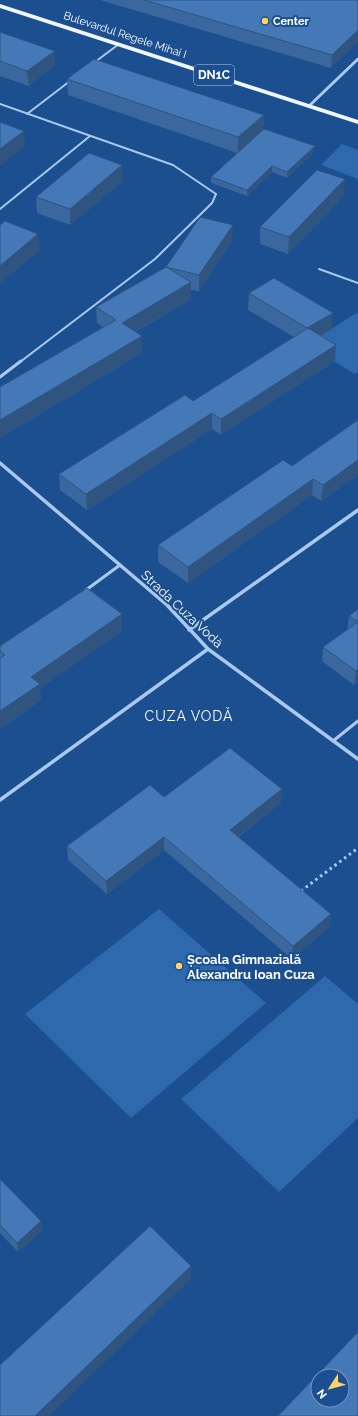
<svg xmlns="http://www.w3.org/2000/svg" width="358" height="1416" font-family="Raleway,sans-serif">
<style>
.green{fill:#2e69ad}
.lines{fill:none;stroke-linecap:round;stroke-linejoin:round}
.path{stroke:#a9c9ee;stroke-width:3;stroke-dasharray:2.5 3.5;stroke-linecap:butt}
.lane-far1{stroke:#a9c9ee;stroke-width:2}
.lane{stroke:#a9c9ee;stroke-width:3}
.street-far1{stroke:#a9c9ee;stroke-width:3}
.street{stroke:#a9c9ee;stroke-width:3.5}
.primary{fill:#f0f6ff;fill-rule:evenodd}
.wall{fill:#3a679d}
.shaded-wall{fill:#305480}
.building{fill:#4478b7;stroke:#305480;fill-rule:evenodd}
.poi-dot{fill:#ffd166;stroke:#1b4f8f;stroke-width:1.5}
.labels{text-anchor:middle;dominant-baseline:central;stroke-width:4;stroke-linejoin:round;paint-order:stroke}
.far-poi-label{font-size:11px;font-weight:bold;fill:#fff;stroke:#1b4f8f;text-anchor:start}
.far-street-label{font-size:11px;fill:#fff;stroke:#1b4f8f}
.shield{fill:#1b4f8f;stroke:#bbcadd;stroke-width:1}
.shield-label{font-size:12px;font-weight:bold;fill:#fff}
.street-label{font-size:13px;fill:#fff;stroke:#1b4f8f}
.poi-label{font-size:13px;font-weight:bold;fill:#fff;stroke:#1b4f8f;text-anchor:start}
.neighbourhood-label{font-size:14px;letter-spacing:1px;fill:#fff;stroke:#1b4f8f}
</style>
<rect width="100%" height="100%" fill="#1b4f8f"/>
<path class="green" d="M342,144L358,150V179L321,165Z
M356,313L358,314V372L355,374L307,345Z
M159,909L266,1003L131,1118L25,1014Z
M325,976L358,1004V1118L279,1192L181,1099Z"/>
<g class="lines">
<path class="path" d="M301,891L358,848"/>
<path class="lane-far1" d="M95,62L119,44
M0,104L173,165L216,194L212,203L155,259L20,362
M27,114L70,81
M0,209L90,136
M319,269L358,283"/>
<path class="lane" d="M0,377L21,361
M86,590L120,565
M333,741L358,721"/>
<path class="street-far1" d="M309,106L358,59"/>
<path class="street" d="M0,463L167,605L208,649L358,759
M189,630L358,510
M0,800L208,649"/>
<path class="primary" d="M0,4L358,120V124L0,8Z"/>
</g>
<path class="wall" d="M100,0H358L331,68Z
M0,32L55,65L29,86L0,76Z
M67,79L264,115L263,130L314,152L287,178L272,172L247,196L211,183V177L237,153L68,95Z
M123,181L70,225L37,213L36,197Z
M344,196L288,254L260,244V227Z
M232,241L199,291L191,290V299L135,332L142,353L0,438V387L103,327L97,323L96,307L166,267Z
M249,293L332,329L321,336L336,345L335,361L221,435L212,429L87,510L60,490L59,474L193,401L294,337L248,310Z
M358,420V475L321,501L312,495L188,583L158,562V545L292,466Z
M358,609V682L354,685L322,661L323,647L347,630L349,616Z
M122,614V631L40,688L41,700L0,729V646Z
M164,797L281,803L238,837L329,927L292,959L164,850L107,894L68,860L67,846Z
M0,1179L41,1221L42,1230L18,1252L0,1233Z"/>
<path class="shaded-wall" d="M358,30V42L331,68L332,55Z
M55,51V65L29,86L27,71Z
M264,115L263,131L238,153V137Z
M24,131L25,146L0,166V149Z
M315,146L314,152L287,178V172Z
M122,165L123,181L70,225V209Z
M272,166V172L247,196V190Z
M345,179L344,196L288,254L289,237Z
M233,225L232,241L199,291V275Z
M38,234L40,250L0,284V266Z
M191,282V299L122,339V323Z
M333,313L332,329L306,345L307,328Z
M142,336V353L0,438V420Z
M336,345L335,361L221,435V419Z
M212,413V429L87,510L86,494Z
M358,460V475L321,501L323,485Z
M313,479L312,495L188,583V567Z
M122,614V631L40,688L41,700L0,729V711L31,677Z
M358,669V682L354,685L356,671Z
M282,789L281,803L229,843L230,830Z
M164,837V850L107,894L106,881Z
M331,914L329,927L292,959L293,946Z
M41,1221L42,1230L18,1252L17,1243Z
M191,1266V1279L49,1416H35Z"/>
<path class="building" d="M144,0H358V30L332,55Z
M0,32L55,51L27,71L0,61Z
M94,59L264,115L238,137L67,79Z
M0,122L24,131L0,149Z
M264,129L315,146L287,172L272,166L247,190L211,177Z
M89,153L122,165L70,209L36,197Z
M317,170L345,179L289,237L260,227Z
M200,217L233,225L199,275L166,267L191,282L122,323L142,336L0,420V387L116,320L96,307L166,267Z
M5,221L38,234L0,266V225Z
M274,278L333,313L307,328L249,293Z
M308,328L336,345L221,419L212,413L86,494L59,474L185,395L193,401Z
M358,420V460L323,485L313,479L188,567L158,545L283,460L292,466Z
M87,588L122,614L31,677L40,684L0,711V658L5,655L0,651V646Z
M358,609V669L356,671L323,647L358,622L349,616Z
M230,748L282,789L230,830L331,914L293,946L164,837L106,881L67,846L150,785L164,797Z
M0,1179L41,1221L17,1243L0,1225Z
M150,1226L191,1266L35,1416H0V1365Z
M358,1332V1416H278ZM318,1376H342V1400H318Z"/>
<g class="poi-dot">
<circle cx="265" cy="21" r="4"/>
<circle cx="179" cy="966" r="4"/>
</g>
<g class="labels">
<g class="far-poi-label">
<text x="273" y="21">Center</text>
</g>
<g class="far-street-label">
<text transform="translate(125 35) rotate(18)">Bulevardul Regele Mihai I</text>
</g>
<rect class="shield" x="194" y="65" width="40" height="20" rx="3"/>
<g class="shield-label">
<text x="214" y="75">DN1C</text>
</g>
<g class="street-label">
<text transform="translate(182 609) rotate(43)">Strada Cuza Vodă</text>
</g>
<g class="poi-label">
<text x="187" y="959">Școala Gimnazială<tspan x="187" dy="15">Alexandru Ioan Cuza</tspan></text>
</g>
<g class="neighbourhood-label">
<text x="189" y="716">CUZA VODĂ</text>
</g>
</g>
<g transform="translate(330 1388) rotate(234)"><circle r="19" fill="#1b4f8f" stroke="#7695bc"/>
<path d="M0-3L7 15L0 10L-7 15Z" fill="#ffd166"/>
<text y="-6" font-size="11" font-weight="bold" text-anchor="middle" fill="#ffffff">N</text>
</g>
</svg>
